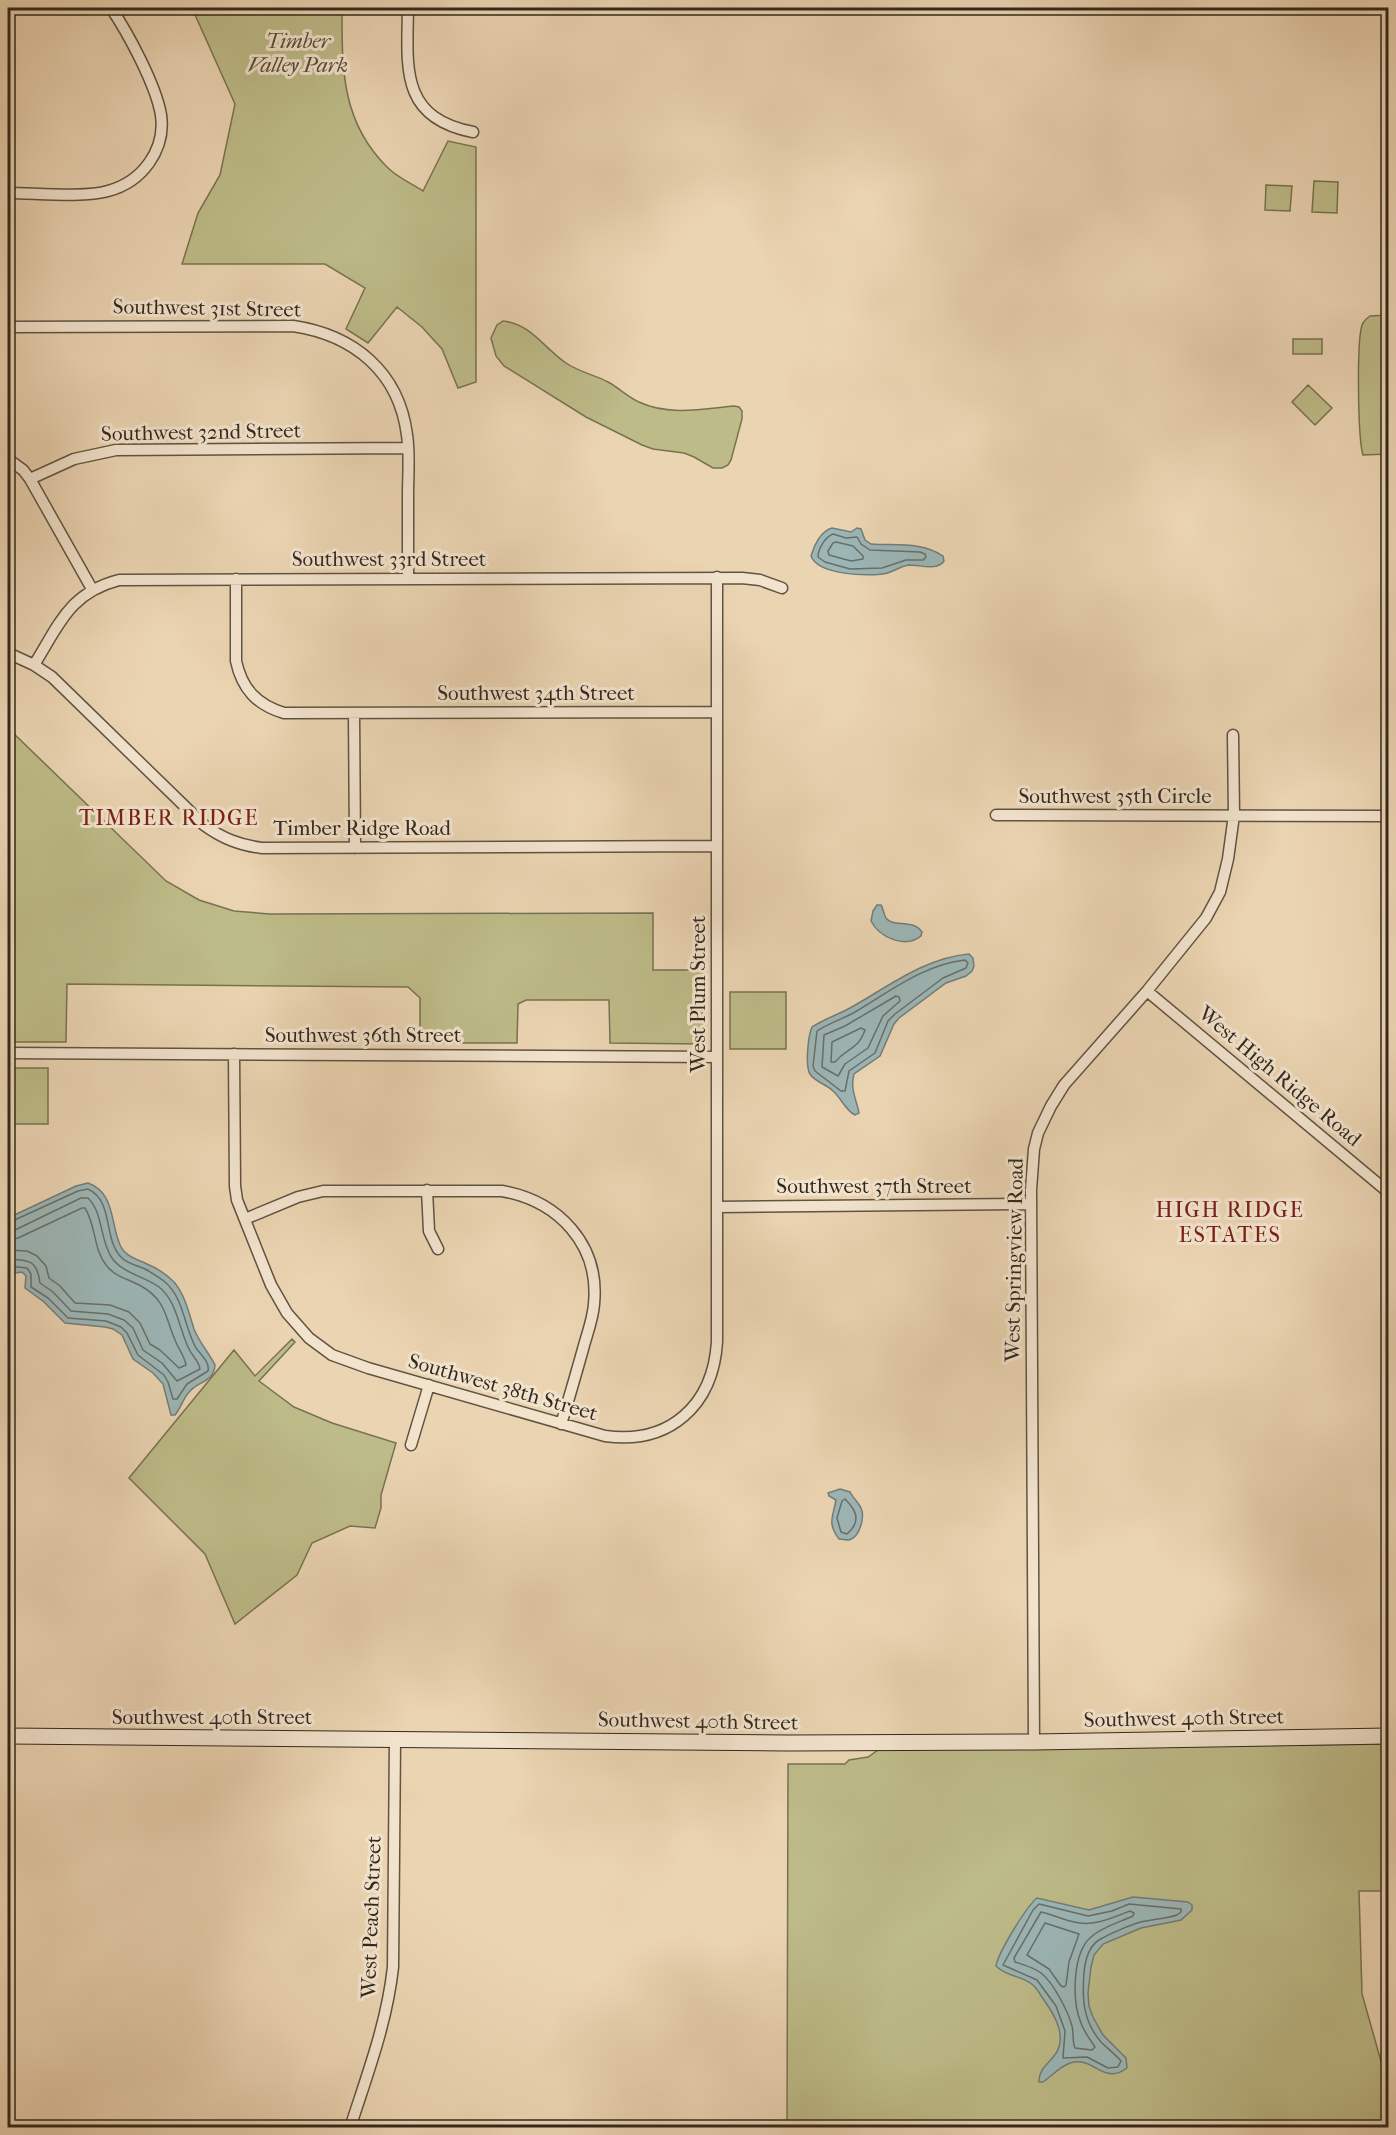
<svg xmlns="http://www.w3.org/2000/svg" width="1396" height="2135" font-family="'IM FELL French Canon',serif">
<style>
.green{fill:#bdbb88;stroke:#787252;stroke-width:1.5}
.water{fill:#9cb6b6;stroke:#727d79;stroke-width:1.5}
.lines{fill:none;stroke-linecap:round;stroke-linejoin:round}
.shore{stroke:#676f6a;stroke-width:1.5}
.minor-casing{stroke:#605342;stroke-width:13}
.secondary-casing{stroke:#32281d;stroke-width:17}
.minor{stroke:#f2e3cd;stroke-width:10}
.secondary{stroke:#f2e3cd;stroke-width:15}
.labels{text-anchor:middle;dominant-baseline:central;stroke-width:6;stroke-linejoin:round;paint-order:stroke}
.park-label{font-size:21px;font-style:italic;fill:#554d38;stroke:#f2e3cd}
.street-label{font-size:21px;fill:#32281d;stroke:#f2e3cd}
.neighbourhood-label{font-size:22px;letter-spacing:1.5px;fill:#7a1f14;stroke:#f2e3cd}
</style>
<rect width="100%" height="100%" fill="#ebd4b2"/>
<filter id="stains"><feTurbulence type="fractalNoise" baseFrequency=".00333" numOctaves="4"/><feColorMatrix values="0 0 0 0 .2 0 0 0 0 .09 0 0 0 0 .02 0 0 0 .5 -.17"/></filter>
<radialGradient id="worn" r=".72"><stop offset=".6" stop-color="#630" stop-opacity="0"/><stop offset="1" stop-color="#630" stop-opacity=".3"/></radialGradient>
<path class="green" d="M192,8H342C342,69 341,122 388,168C397,177 412,184 423,191L448,141L476,147V382L458,388L442,349L422,327L397,307L368,343L346,329L365,288L325,264H182L198,213L220,175L235,104Z
M1314,181L1338,182L1337,213L1312,212Z
M1266,185L1292,186L1290,211L1265,210Z
M1388,315V454L1363,455C1358,439 1356,335 1363,323C1365,320 1367,318 1370,316Z
M503,321C530,323 545,349 566,363C579,372 595,375 608,382C619,388 628,397 639,402C668,416 703,409 734,406L739,407L742,411V419L731,460L728,465L722,468H713L694,457L684,453L653,449L642,445L586,417L504,366L496,356L491,338L497,325Z
M1293,339H1322V354H1293Z
M1308,385L1332,408L1315,425L1292,402Z
M8,728L166,881L199,900L234,911L270,914L653,913V970H703V1044L610,1043L609,1000H526L518,1004L517,1043H420V998L408,987L67,984L66,1042H8Z
M730,992H786V1049H730Z
M8,1068H48V1124H8Z
M292,1339L295,1342L259,1381L294,1407L332,1423L396,1443L381,1495V1508L375,1528L350,1526L312,1543L297,1575L235,1624L205,1554L129,1478L234,1350L255,1376Z
M1388,1744V1891H1359L1362,1994L1388,2086V2127L931,2128L901,2121L895,2127L787,2128L788,1764H845L849,1760L868,1757L878,1750Z"/>
<path class="water" d="M832,528L851,532L857,528L861,529L865,540L871,544C895,546 921,541 943,556L944,561C937,571 921,565 909,565C900,566 892,573 883,574C865,576 818,575 811,556C814,545 821,531 832,528Z
M877,905H881C883,908 884,915 886,918C893,928 912,918 922,932L921,936C905,949 879,937 871,921L873,911Z
M969,954L973,958L974,966L972,971L966,976L946,983L899,1018L894,1024L880,1056L854,1074C850,1089 856,1098 859,1113L855,1115C845,1110 842,1099 833,1091C826,1084 815,1082 810,1074C805,1066 808,1036 812,1027C824,1019 837,1015 850,1008C888,987 924,958 969,954Z
M88,1183C116,1193 110,1225 121,1247C126,1257 137,1259 147,1264C157,1268 167,1275 174,1282C185,1295 189,1313 194,1329C199,1342 209,1353 215,1365C214,1382 199,1381 190,1391C183,1398 181,1408 175,1415H171L163,1384L153,1373L133,1359L122,1335L113,1329L105,1327L65,1323L44,1302L25,1288L26,1276L22,1272L14,1273L8,1271V1218L76,1186Z
M840,1489L850,1492C853,1498 859,1503 861,1508C865,1517 860,1537 849,1540C846,1540 842,1539 839,1539C827,1523 833,1517 836,1500L829,1496L828,1493Z
M1133,1897L1188,1902L1192,1905V1910L1181,1920L1141,1928L1103,1944L1094,1955L1091,1967L1088,1993L1089,2006L1093,2017L1103,2035L1126,2058L1127,2068C1103,2086 1093,2055 1070,2063C1059,2067 1052,2076 1043,2082H1039C1038,2066 1055,2061 1059,2047C1064,2030 1053,2013 1044,2000C1040,1995 1038,1989 1033,1985C1022,1975 1006,1977 996,1966C998,1953 1026,1907 1037,1898L1089,1910Z"/>
<g class="lines">
<path class="shore" d="M833,534L846,538L857,537L861,544L870,550L920,552L925,554L926,557L923,560H906L882,568L850,569L825,562L818,557C818,549 825,537 833,534Z
M836,542L853,546L863,556V559L851,561L829,555L828,551L833,543Z
M965,960L968,963L966,968L943,978L895,1014L888,1021L875,1053L849,1071L845,1091H841L815,1071L813,1066L817,1031C829,1023 843,1019 855,1012C889,992 925,964 965,960Z
M896,996L899,997L900,1001L883,1016L868,1048L845,1064L838,1076L822,1067L824,1035L845,1026Z
M861,1028L865,1030C858,1050 848,1047 835,1062H831L832,1042Z
M8,1223L78,1191L88,1189C114,1201 103,1239 121,1257C127,1264 137,1265 145,1269C152,1273 159,1277 165,1282C184,1298 184,1327 196,1348C201,1355 210,1362 208,1371L187,1384L177,1399H173L168,1382L164,1375L138,1355L127,1333L121,1327L106,1321L68,1318L48,1298L31,1287V1274L27,1268L8,1266
M8,1231L15,1230L81,1198H88C104,1214 99,1239 112,1258C122,1273 144,1276 159,1287C177,1301 179,1329 189,1349C192,1356 199,1361 200,1369L177,1381L162,1363L143,1350L133,1328L124,1320L108,1314L71,1311L53,1292L40,1283C37,1259 28,1260 8,1259
M8,1240L18,1238L82,1208H85C96,1225 93,1248 106,1265C115,1277 129,1279 141,1286C166,1300 165,1317 175,1340C178,1348 185,1357 186,1365L179,1368L160,1350L150,1344L140,1323L129,1312L110,1305L75,1303L60,1286L49,1278L46,1266L37,1256L27,1251L8,1250
M845,1499C856,1510 862,1521 847,1534L841,1532L837,1518L842,1501Z
M1039,1904L1088,1916L1112,1911L1129,1904L1181,1909V1912L1177,1915C1165,1919 1153,1919 1141,1922C1132,1924 1107,1935 1099,1940C1088,1947 1085,1961 1084,1973C1082,1999 1083,2021 1101,2042C1108,2049 1115,2054 1121,2061L1118,2067L1108,2068L1087,2057L1063,2058L1065,2031L1056,2006L1037,1980L1003,1965L1033,1910Z
M1130,1911L1134,1913L1133,1916C1120,1922 1102,1927 1091,1937C1072,1953 1072,2002 1081,2023C1084,2032 1090,2039 1095,2047L1092,2050L1075,2048C1072,2042 1074,2033 1072,2026C1068,2011 1053,1982 1041,1973C1033,1967 1024,1965 1015,1962L1014,1958L1041,1912C1052,1914 1063,1920 1074,1922C1094,1927 1111,1918 1130,1911Z
M1045,1923L1079,1934L1069,1962L1066,1985L1064,1987L1061,1986L1049,1969L1027,1955Z"/>
<defs>
<path id="minor" d="M408,8C407,68 400,118 473,132
M8,193C35,193 84,198 108,191C142,182 166,150 161,115C156,85 128,33 111,8
M8,327L293,326C354,335 399,372 407,435C410,455 408,475 408,495C408,523 408,551 408,578
M8,459L23,470L30,479L74,459L116,450L408,448
M30,479L92,589
M236,579V661C242,689 257,705 284,713L717,712
M8,653L34,665L52,677L204,825C223,839 240,845 262,848L717,846
M34,665C59,625 69,593 119,580L742,578L760,580L782,588
M354,713L355,848
M996,815L1388,816
M1147,991L1388,1192
M8,1053L717,1057
M234,1054L235,1186L237,1200L271,1285L287,1313L309,1338L332,1355L368,1368L605,1436C670,1445 713,1405 717,1342V577
M427,1190L429,1231L438,1249
M717,1207L1031,1204
M245,1219L298,1197L323,1191H502C558,1201 600,1244 594,1304C593,1319 587,1334 583,1349C576,1374 569,1399 561,1424
M411,1445L429,1385
M1034,1742L1031,1190L1034,1149L1038,1133L1051,1106L1064,1085L1147,991L1206,918L1220,892L1228,859L1234,815L1233,735
M350,2128C367,2075 387,2023 393,1967L395,1739"/>
<path id="secondary" d="M8,1736L788,1743L1034,1742L1388,1736"/>
</defs>
<use href="#minor" class="minor-casing"/>
<use href="#secondary" class="secondary-casing"/>
<use href="#minor" class="minor"/>
<use href="#secondary" class="secondary"/>
</g>
<g class="labels">
<g class="park-label">
<text x="298" y="41">Timber<tspan x="298" dy="24">Valley Park</tspan></text>
</g>
<g class="street-label">
<text transform="translate(207 308) rotate(1)">Southwest 31st Street</text>
<text transform="translate(201 432) rotate(-1)">Southwest 32nd Street</text>
<text x="389" y="559">Southwest 33rd Street</text>
<text x="536" y="693">Southwest 34th Street</text>
<text x="1115" y="796">Southwest 35th Circle</text>
<text x="362" y="828">Timber Ridge Road</text>
<text transform="translate(698 994) rotate(-90)">West Plum Street</text>
<text x="363" y="1035">Southwest 36th Street</text>
<text transform="translate(1280 1076) rotate(40)">West High Ridge Road</text>
<text x="874" y="1186">Southwest 37th Street</text>
<text transform="translate(1014 1260) rotate(-89)">West Springview Road</text>
<text transform="translate(503 1387) rotate(16)">Southwest 38th Street</text>
<text x="212" y="1717">Southwest 40th Street</text>
<text transform="translate(1184 1718) rotate(-1)">Southwest 40th Street</text>
<text transform="translate(698 1721) rotate(1)">Southwest 40th Street</text>
<text transform="translate(371 1917) rotate(-88)">West Peach Street</text>
</g>
<g class="neighbourhood-label">
<text x="169" y="818">TIMBER RIDGE</text>
<text x="1230" y="1210">HIGH RIDGE<tspan x="1230" dy="25">ESTATES</tspan></text>
</g>
</g>
<rect width="1396" height="2135" fill="none" stroke="#ebd4b2" stroke-width="30"/>
<rect x="9" y="9" width="1378" height="2117" fill="none" stroke="#32281d" stroke-width="3"/>
<rect x="15" y="15" width="1366" height="2105" fill="none" stroke="#32281d" stroke-width="1.5"/>
<rect width="100%" height="100%" filter="url(#stains)"/>
<rect width="100%" height="100%" fill="url(#worn)"/>
</svg>
